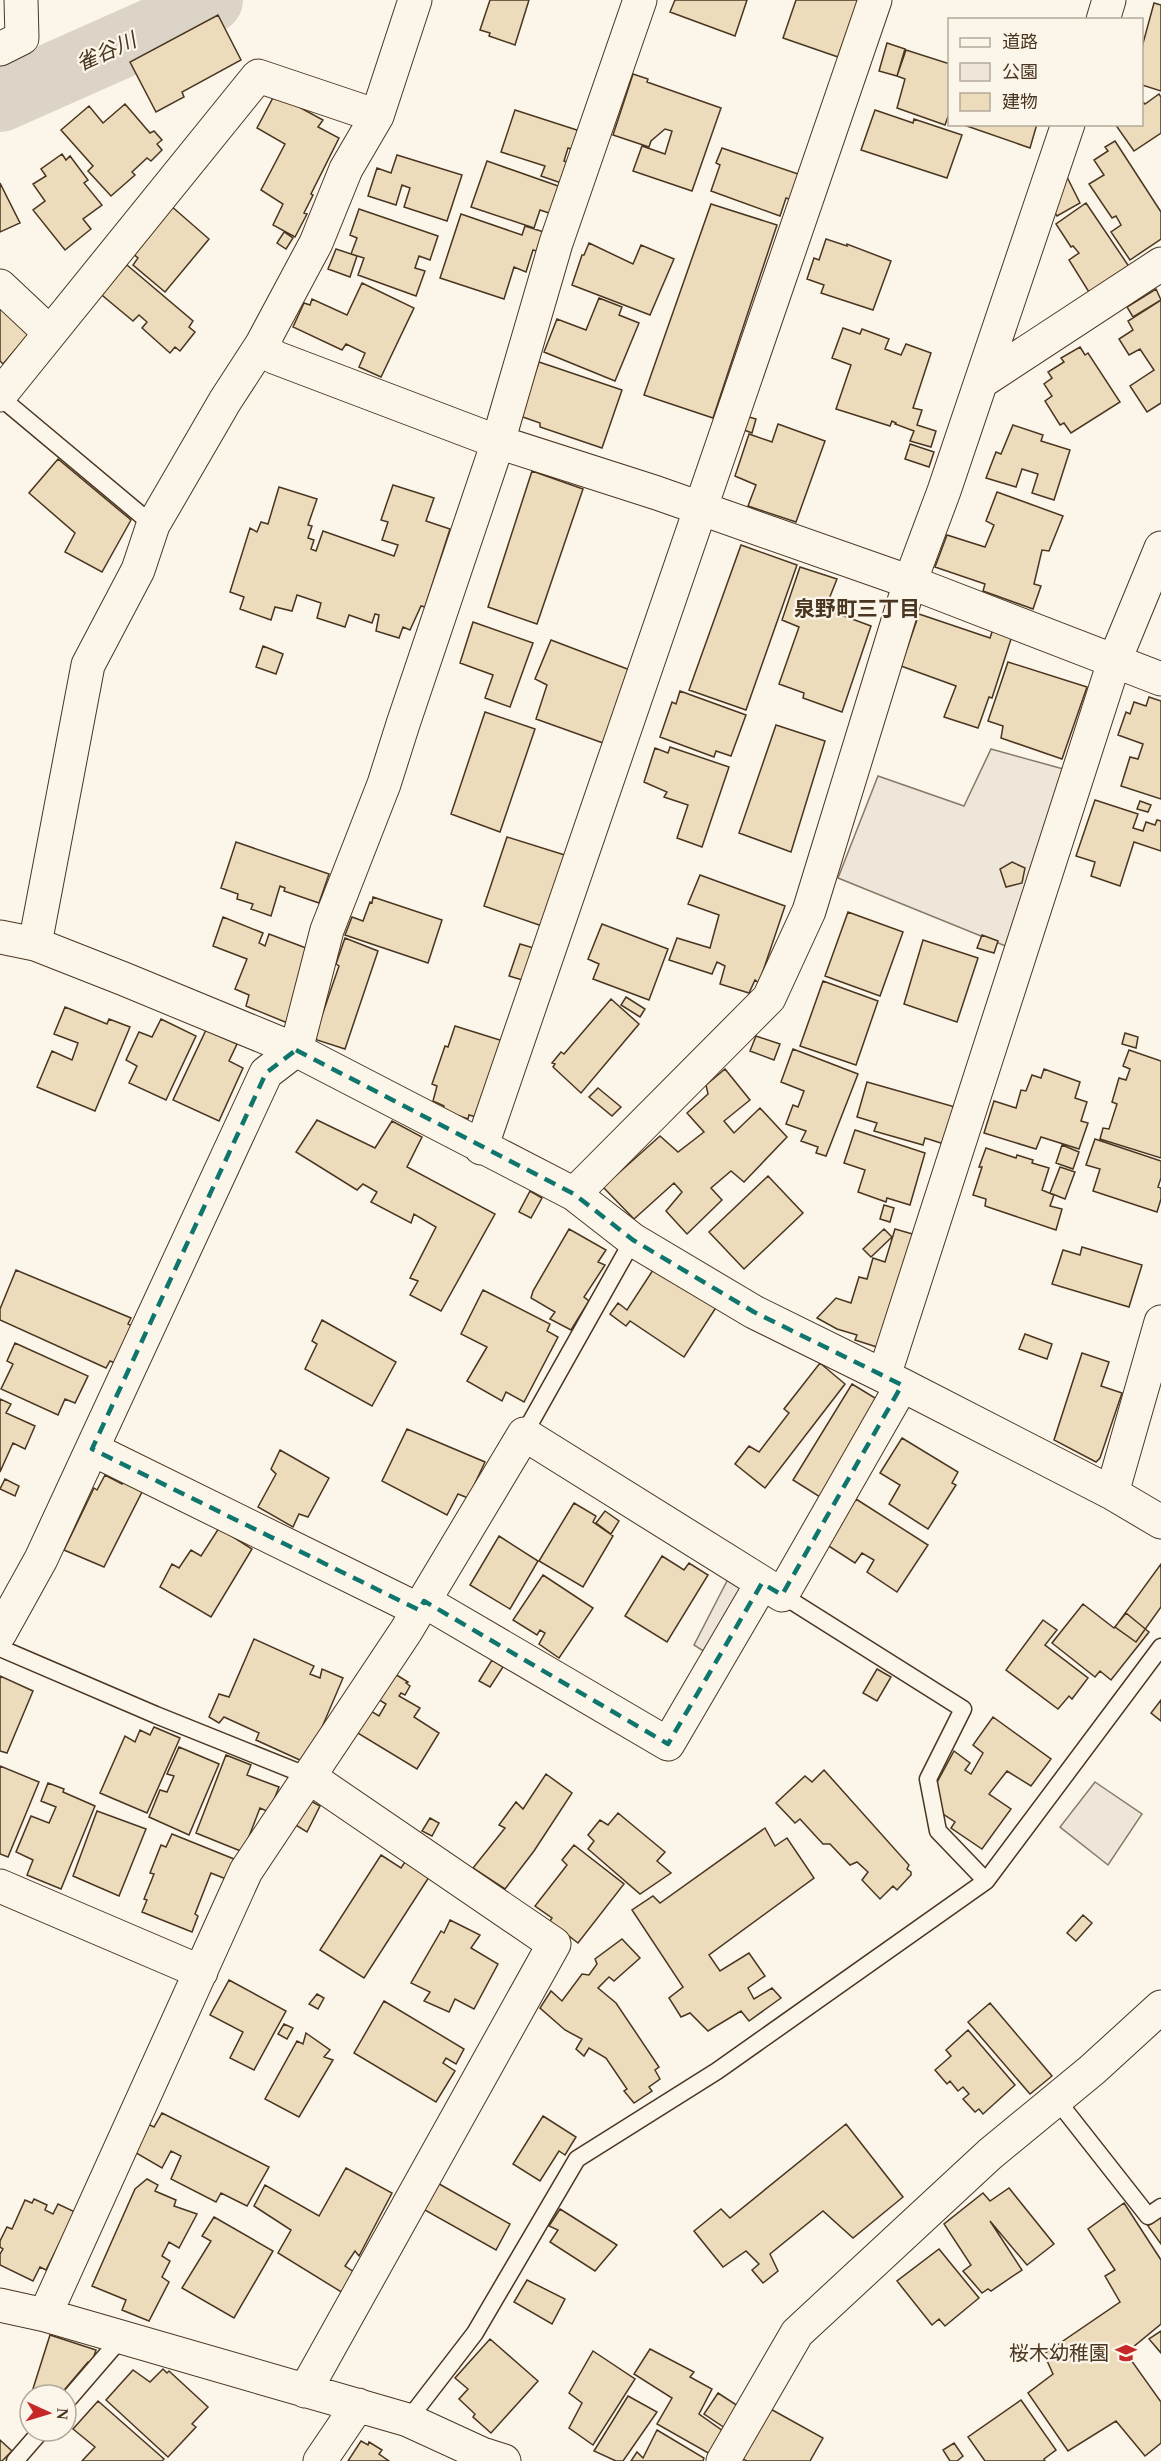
<svg xmlns="http://www.w3.org/2000/svg" width="1161" height="2461" font-family="'Times New Roman','Noto Sans JP',serif">
<style>
.green{fill:#ede6d9;stroke:#887966;stroke-width:1.5}
.lines{fill:none;stroke-linecap:round;stroke-linejoin:round}
.river{stroke:#dcd4c6;stroke-width:66}
.building{fill:#ecdcbc;stroke:#4a3520;stroke-width:1.5}
.lane-casing{stroke:#4a3520;stroke-width:19}
.street-casing{stroke:#4a3520;stroke-width:35}
.lane{stroke:#fbf6e9;stroke-width:16}
.street{stroke:#fbf6e9;stroke-width:33}
.marked{fill:none;stroke:#0f766e;stroke-width:4.5;stroke-dasharray:12 8;stroke-linejoin:round}
.labels{text-anchor:middle;dominant-baseline:central;stroke-width:4.5;stroke-linejoin:round;paint-order:stroke}
.poi-label{font-size:20px;fill:#4a3520;stroke:#fbf6e9;text-anchor:end}
.water-label{font-size:21px;font-style:italic;fill:#4a3520;stroke:#fbf6e9}
.neighbourhood-label{font-size:21px;font-weight:bold;fill:#4a3520;stroke:#fbf6e9}
</style>
<rect width="100%" height="100%" fill="#fbf6e9"/>
<path class="green" d="M991,749L1067,770L1008,947L838,878L878,776L964,806Z
M728,1579L751,1593L714,1658L694,1645Z
M1095,1782L1142,1814L1108,1865L1060,1827Z"/>
<g class="lines">
<path class="river" d="M0,99L171,23L210,0"/>
</g>
<path class="building" d="M490,0H529L515,45L489,36L490,33L480,30Z
M675,0H747L735,36L670,12Z
M796,0H858L838,57L783,38Z
M1154,3L1161,5V91L1142,85V47Z
M218,15L241,60L182,92L184,97L156,112L130,62Z
M887,43L905,49L897,76L879,71Z
M906,50L950,64V111L945,125L897,108L905,79L897,76Z
M633,74L648,79L647,82L721,108L692,191L633,171L642,146L665,154L672,131L665,129L651,141L649,147L613,135Z
M275,94L323,120L318,127L339,138L311,194L313,195L304,213L307,214L295,237L273,225L283,204L261,190L285,144L257,128Z
M1159,94L1161,97V133L1134,151L1115,124H1142V101L1145,104Z
M125,104L150,133L154,131L162,140L157,144L162,150L151,161L147,158L132,172L135,175L111,196L88,171L93,166L61,130L89,106L103,123Z
M515,110L580,131L574,150L568,148L564,161L573,164L567,185L541,176L545,166L501,152Z
M875,110L913,123L914,119L962,135L947,178L861,150Z
M961,124H1037L1030,148Z
M1115,141L1161,212V239L1130,260L1111,232L1121,225L1116,216L1112,218L1089,184L1104,175L1094,160L1108,151L1105,147Z
M722,148L801,175L792,200L786,198L780,216L711,191L720,165L716,163Z
M62,154L66,160L70,156L88,180L84,183L102,205L83,219L91,229L65,250L33,210L45,201L33,184L46,176L41,169Z
M397,155L462,175L447,221L404,207L410,188L402,185L396,205L368,196L377,168L391,173Z
M487,161L561,187L552,214L540,210L534,228L471,207Z
M1065,173L1080,203L1057,216L1053,210Z
M0,183L20,223L0,232Z
M1086,203L1132,271L1092,297L1069,260L1079,253L1073,246L1071,247L1056,224Z
M711,204L777,225L713,418L644,395Z
M170,205L209,239L165,292L133,265L138,258L132,253Z
M359,209L438,236L430,260L419,256L415,268L425,271L416,296L358,275L364,258L351,254L357,238L350,235Z
M461,214L522,235L525,226L550,234L544,253L533,250L526,272L514,267L504,299L440,278Z
M284,232L293,238L286,249L277,243Z
M826,239L847,246V244L891,261L873,310L821,293L824,285L807,279L814,258L819,260Z
M589,243L633,264L641,245L674,259L650,315L572,285L582,255H584Z
M336,249L357,256L350,277L328,269Z
M127,265L193,321L189,327L195,332L180,351L175,347L170,353L142,328L147,322L139,315L133,321L97,291Z
M362,283L414,308L381,377L359,367L365,353L346,344L342,350L293,327L304,303L310,305L312,299L347,315Z
M1156,289L1161,300L1133,317L1127,307Z
M599,298L622,307L619,315L639,323L615,381L544,352L557,319L586,330Z
M1161,300V403L1147,412L1130,386L1154,370L1140,349L1129,355L1119,339L1133,330L1128,321Z
M0,304L28,335L3,364L0,361Z
M843,328L860,334L862,329L889,339L885,349L901,355L906,344L931,353L913,408L922,410L917,425L936,431L931,447L910,441L914,431L895,424L896,423L892,421L890,426L836,409L851,365L832,358Z
M1080,347L1085,355L1088,353L1120,402L1071,433L1064,423L1060,425L1045,401L1052,396L1044,384L1052,378L1048,372L1064,362L1061,358Z
M539,362L622,390L602,448L540,427V423L520,416Z
M749,417L756,419L752,433L744,430Z
M778,424L825,441L796,522L748,506L756,485L735,476L749,434L772,442Z
M1013,425L1043,435L1041,441L1070,450L1054,500L1032,493L1038,474L1022,469L1016,487L986,478L996,452L1001,454Z
M910,444L934,452L929,467L905,459Z
M58,459L131,520L102,572L65,552L75,533L29,493Z
M532,471L583,489L537,624L488,607Z
M393,485L434,498L426,521L450,529L425,607L421,606L410,630L403,627L399,638L376,631L379,615L375,614L372,623L349,615L345,627L317,618L321,603L297,595L292,611L275,607L271,620L240,609L244,597L230,592L250,528L257,532L261,522L268,524L279,487L317,499L308,525L312,526L308,538L314,540L311,549L316,551L323,531L394,556L398,545L382,540L388,522L381,520Z
M997,492L1063,516L1049,551L1042,550L1034,584L1041,586L1033,609L983,591L985,584L935,567L947,535L985,547L994,525L986,521Z
M741,545L797,565L746,710L689,690Z
M800,567L837,579L825,609L871,626L842,712L803,698L804,693L779,684L799,627L782,620Z
M919,614L990,638L993,629L1012,636L992,698L989,697L978,728L944,717L956,686L901,666Z
M473,622L533,643L510,707L485,698L493,675L460,663Z
M551,640L630,670L603,743L536,719L547,685L535,679Z
M263,646L283,654L276,674L256,667Z
M1008,662L1087,687L1062,759L1001,738L1003,726L988,721Z
M680,691L746,715L731,756L716,751L714,757L660,737L672,702L676,704Z
M1149,697L1161,701V799L1121,786L1130,757L1138,759L1143,744L1118,735L1126,712L1130,714L1134,702L1146,706Z
M485,712L535,729L500,832L451,814Z
M776,725L825,741L791,852L739,833Z
M670,747L729,767L702,847L677,838L688,805L664,797L667,792L644,782L655,748L668,753Z
M1095,800L1138,814L1133,828L1143,831L1146,822L1155,825L1157,820L1161,821V851L1134,842L1120,886L1091,876L1095,862L1076,856Z
M1140,801L1151,805L1148,812L1137,809Z
M507,837L568,856L542,926L484,906Z
M236,842L329,874L319,903L284,891L285,888L280,886L271,916L251,909L253,904L237,899L238,894L221,888Z
M1012,862L1025,868L1022,883L1006,887L1000,869Z
M700,875L785,906L759,983L755,980L749,993L720,984L725,966L717,962L712,974L669,960L677,938L710,948L719,915L688,904Z
M373,897L442,920L428,963L345,935L352,917L363,921L370,902L372,903Z
M848,912L903,932L880,996L825,976Z
M223,917L263,933L259,943L265,946L269,934L314,951L290,1024L246,1006L249,995L235,989L247,959L213,946Z
M602,924L668,949L649,1000L593,979L599,964L588,959Z
M982,935L998,941L994,953L977,948Z
M345,938L378,951L345,1049L317,1040L315,1036L339,966L336,964Z
M923,940L978,958L957,1022L904,1004Z
M520,944L537,949L526,981L509,976Z
M823,981L878,1001L856,1065L800,1046Z
M626,997L645,1009L640,1017L621,1005Z
M611,999L639,1024L581,1093L553,1067L555,1064L552,1063L561,1052L564,1054Z
M65,1007L107,1024L109,1019L130,1027L95,1111L37,1087L52,1051L72,1060L78,1043L54,1034Z
M161,1019L196,1036L166,1100L129,1083L137,1066L126,1060L139,1032L152,1037Z
M455,1026L503,1041L480,1118L469,1115L468,1119L443,1110L444,1106L433,1101L437,1086L432,1084L445,1046L448,1047Z
M206,1030L237,1044L229,1061L243,1068L219,1121L173,1100Z
M1125,1033L1138,1037L1136,1048L1122,1044Z
M756,1036L780,1044L774,1060L750,1051Z
M793,1049L858,1074L826,1156L816,1153L818,1147L801,1141L806,1131L786,1124L793,1105L798,1107L804,1091L781,1082Z
M1129,1050L1161,1061V1158L1100,1139L1103,1128L1109,1129L1117,1104L1112,1102L1119,1078L1126,1080L1130,1069L1123,1066Z
M725,1069L750,1100L724,1121L734,1133L760,1108L787,1137L744,1182L731,1171L711,1188L722,1200L687,1234L666,1211L682,1192L674,1183L634,1219L603,1187L660,1136L678,1152L704,1132L687,1113L708,1094L706,1085Z
M1044,1069L1080,1082L1075,1098L1087,1102L1081,1121L1088,1123L1079,1149L1041,1137L1036,1149L984,1133L994,1101L1016,1108L1021,1090L1026,1091L1032,1075L1041,1078Z
M867,1082L955,1107L944,1144L925,1138L923,1145L874,1131L877,1123L857,1117Z
M598,1088L621,1107L612,1116L589,1097Z
M317,1120L375,1148L392,1121L422,1137L407,1167L495,1214L441,1311L410,1295L418,1281L410,1278L436,1227L414,1214L411,1223L371,1202L377,1192L363,1184L357,1190L296,1152Z
M855,1130L925,1153L910,1205L887,1198L886,1202L858,1192L865,1170L844,1163Z
M1095,1139L1161,1161V1178L1158,1187L1161,1188V1199L1157,1212L1093,1191L1100,1169L1086,1165Z
M1062,1145L1079,1152L1073,1169L1056,1163Z
M986,1148L1016,1158L1017,1155L1033,1160L1032,1163L1049,1168L1042,1190L1054,1195L1050,1206L1062,1209L1056,1230L985,1206L986,1199L973,1195L982,1167H979Z
M1060,1167L1075,1172L1065,1199L1050,1193Z
M768,1176L803,1213L744,1269L709,1232Z
M530,1191L542,1198L531,1218L519,1212Z
M884,1205L894,1208L890,1222L880,1219Z
M569,1229L606,1250L598,1262L605,1265L584,1297L589,1301L571,1330L550,1319L555,1312L531,1298L533,1291Z
M884,1229L892,1237L871,1257L863,1249Z
M895,1229L916,1235L880,1348L855,1340L857,1335L837,1329L817,1318L836,1298L851,1303L859,1277L867,1279L873,1258L885,1262Z
M1082,1247L1142,1265L1129,1307L1052,1284L1063,1250L1080,1255Z
M16,1270L131,1318L128,1324L138,1329L120,1365L110,1361L106,1368L0,1320V1309Z
M653,1270L717,1306L684,1357L630,1321L626,1326L610,1314L618,1303L627,1310Z
M483,1290L550,1324L547,1331L558,1337L524,1402L506,1392L502,1401L467,1381L487,1347L461,1334Z
M322,1320L396,1362L372,1406L305,1369L317,1344L312,1341Z
M1025,1334L1052,1344L1047,1359L1019,1349Z
M15,1343L88,1376L75,1403L65,1399L58,1415L1,1389L13,1364L7,1361Z
M1082,1353L1109,1362L1101,1386L1122,1393L1100,1458L1096,1462L1054,1440Z
M820,1363L845,1384L765,1488L735,1464L749,1446L759,1452L789,1413L784,1409Z
M852,1384L880,1401L820,1497L793,1480Z
M0,1399L11,1404L6,1413L35,1426L25,1449L13,1443L0,1472Z
M407,1429L485,1462L468,1498L458,1494L447,1515L382,1481Z
M902,1438L958,1472L952,1483L956,1485L928,1529L889,1504L900,1485L880,1473Z
M280,1450L329,1478L308,1517L299,1514L293,1527L258,1507L276,1474L271,1469Z
M105,1475L122,1484L124,1481L143,1490L104,1567L64,1550L94,1488L97,1490Z
M5,1479L19,1486L15,1496L0,1489Z
M856,1499L928,1545L897,1592L867,1572L874,1560L862,1553L855,1563L824,1543Z
M574,1503L596,1516L593,1522L613,1536L583,1587L539,1561Z
M605,1511L619,1521L611,1534L596,1523Z
M219,1528L252,1549L211,1617L160,1587L172,1564L179,1568L191,1550L201,1556Z
M499,1536L538,1561L510,1609L470,1585Z
M662,1556L684,1570L689,1563L708,1575L667,1642L625,1616Z
M1161,1564V1607L1136,1642L1115,1627Z
M543,1575L593,1608L559,1658L539,1644L545,1633L540,1630L537,1635L513,1620Z
M1083,1604L1114,1628L1126,1613L1149,1632L1111,1680L1100,1671L1095,1677L1052,1643Z
M1043,1620L1057,1630L1045,1645L1088,1678L1072,1699L1069,1696L1058,1709L1006,1670Z
M254,1639L314,1666L310,1674L320,1678L322,1669L343,1678L317,1739L302,1761L256,1740L259,1733L224,1717L219,1723L209,1717L219,1694L229,1697Z
M492,1660L503,1667L490,1687L479,1681Z
M877,1669L891,1677L877,1701L863,1693Z
M390,1671L408,1682L406,1683L410,1686L405,1695L401,1693L399,1696L420,1708L414,1717L439,1733L417,1769L356,1732L369,1710L379,1716L386,1704L376,1698Z
M0,1676L33,1691L7,1753L0,1751Z
M1161,1700V1721L1151,1713Z
M993,1717L1051,1759L1031,1786L1007,1771L989,1794L1011,1809L982,1849L951,1828L955,1822L940,1812L935,1786L954,1751L970,1763L965,1770L971,1774L983,1753L973,1745Z
M154,1727L180,1738L147,1813L100,1793L125,1736L135,1742L140,1730L150,1735Z
M179,1747L219,1764L189,1835L149,1817L160,1790L167,1792L174,1776L167,1774Z
M226,1755L251,1765L247,1775L279,1787L269,1812L260,1808L243,1852L196,1833Z
M0,1766L39,1782L8,1857L0,1854Z
M824,1770L909,1865L907,1869L911,1872V1875L897,1890L893,1886L880,1899L862,1880L868,1872L857,1862L850,1865L830,1844H823L800,1819L795,1823L776,1803L805,1776L812,1782Z
M546,1774L572,1793L534,1851L505,1889L473,1868L505,1828L499,1825L516,1802L523,1809Z
M48,1783L64,1789L63,1792L95,1806L61,1889L27,1875L33,1860L16,1852L31,1816L49,1823L56,1807L41,1801Z
M307,1799L320,1806L307,1832L294,1824Z
M97,1811L146,1829L119,1896L73,1876Z
M618,1813L665,1852L657,1861L671,1873L640,1894L588,1849L594,1841L588,1835L600,1820L608,1825Z
M430,1818L439,1823L432,1836L422,1831Z
M765,1828L775,1846L787,1838L814,1878L709,1955L720,1971L749,1953L765,1976L748,1988L754,1999L772,1988L781,1998L749,2021L741,2011L708,2031L690,2013L681,2017L669,1998L683,1987L632,1910L653,1896L660,1903Z
M172,1834L234,1859L226,1879L211,1873L195,1914L198,1916L192,1932L142,1912L147,1900L144,1899L154,1874L150,1873L161,1845L166,1847Z
M574,1845L624,1884L578,1943L550,1921L552,1918L535,1906L567,1865L562,1860Z
M381,1855L401,1868L407,1859L431,1874L364,1978L320,1950Z
M1083,1915L1092,1923L1076,1941L1067,1933Z
M450,1920L480,1935L471,1948L498,1964L474,2009L455,1999L449,2012L424,2001L430,1992L411,1983L441,1931L444,1933Z
M622,1939L640,1958L614,1981L609,1977L598,1988L616,2003L659,2067L655,2070L660,2079L649,2087L652,2091L634,2103L624,2091L627,2089L606,2058L589,2048L584,2056L576,2049L582,2039L565,2030L540,2008L551,1991L562,2001L582,1974L589,1975L597,1964L595,1959Z
M229,1980L286,2011L254,2070L230,2058L243,2032L210,2015Z
M317,1994L324,1998L318,2009L309,2004Z
M384,2001L464,2049L456,2064L446,2058L443,2063L455,2071L436,2102L354,2053Z
M990,2003L1052,2076L1030,2094L968,2022Z
M284,2024L293,2028L287,2039L278,2034Z
M968,2030L1015,2085L983,2114L979,2109L975,2112L963,2099L969,2094L963,2087L958,2091L950,2081L947,2084L935,2070L951,2056L946,2050Z
M306,2033L330,2050L324,2057L333,2060L299,2117L265,2099L297,2041L303,2044Z
M162,2113L269,2167L247,2206L221,2193L216,2202L171,2179L181,2156L171,2151L162,2168L131,2150L144,2122L154,2127Z
M543,2116L576,2137L565,2155L559,2151L540,2181L513,2164Z
M846,2124L903,2197L853,2238L823,2211L770,2254L778,2271L763,2283L752,2270L759,2264L746,2251L723,2267L694,2231L721,2209L730,2218Z
M346,2168L392,2193L359,2256L355,2251L345,2266L354,2272L343,2293L278,2253L291,2230L254,2206L265,2185L319,2216Z
M147,2179L158,2185L155,2191L176,2200L174,2206L197,2214L179,2248L169,2242L162,2256L170,2261L162,2277L169,2282L149,2321L122,2310L126,2300L92,2286L135,2189Z
M434,2181L510,2224L496,2250L423,2209Z
M1009,2188L1054,2244L1027,2265L990,2221L1022,2270L991,2291L988,2289L982,2293L963,2271L971,2265L944,2224L983,2193L990,2201Z
M34,2199L47,2205L45,2210L53,2214L58,2204L75,2212L46,2270L40,2267L33,2281L0,2265V2254L3,2249L0,2247V2241L7,2227L12,2229L25,2200L32,2203Z
M1124,2203L1161,2260V2324L1126,2353L1161,2402V2443L1145,2456L1116,2421L1068,2451L1028,2393L1053,2374L1044,2354L1120,2302L1105,2276L1115,2270L1088,2229Z
M560,2209L617,2245L595,2271L550,2242L558,2230L549,2226Z
M214,2217L273,2251L234,2318L182,2288L211,2241L202,2236Z
M1161,2217V2244L1148,2226Z
M939,2249L979,2298L945,2326L939,2319L932,2325L897,2281Z
M527,2280L565,2299L552,2324L514,2302Z
M1161,2331V2353L1149,2339Z
M50,2335L96,2350L92,2362H88L60,2395H31Z
M490,2339L538,2381L491,2433L473,2417L475,2414L459,2399L468,2389L455,2378Z
M650,2349L694,2372L690,2377L712,2389L699,2414L723,2431L710,2454L657,2424L672,2398L634,2374Z
M593,2351L635,2379L593,2445L569,2428L582,2403L569,2393Z
M163,2369L167,2373L169,2371L208,2407L192,2424L196,2427L168,2457L106,2400L133,2370L150,2382Z
M718,2393L738,2406L725,2428L704,2414Z
M628,2396L657,2412L623,2461H616L594,2451Z
M1021,2400L1056,2450L1044,2459L1045,2461H985L968,2437Z
M98,2401L164,2459L162,2461H82L95,2447L73,2429Z
M767,2407L823,2438L810,2461H747L740,2458Z
M657,2430L704,2458L703,2461H631L637,2452L643,2458Z
M0,2440L12,2451L2,2461H0Z
M361,2441L368,2445L369,2442L382,2450L379,2454L389,2461H348Z
M954,2443L963,2456L957,2461H950L943,2450Z"/>
<g class="lines">
<defs>
<path id="lane" d="M0,397L153,525
M524,1434L633,1240
M782,1595L963,1709L928,1779L938,1831L986,1881
M0,1648L156,1715L308,1776
M1056,2099L1148,2216L1161,2207
M66,2402L122,2337
M408,2420L475,2333L577,2159L717,2071L986,1881L1161,1647
M15,2461L41,2431"/>
<path id="street" d="M1103,20L1109,0
M0,49L22,38L21,0
M0,286L50,333
M262,344L274,357L498,442L657,493L910,582L1161,679
M981,382L1161,264
M0,395L258,76L377,116
M0,937L35,944L124,979L296,1050L574,1194L633,1240L754,1312L902,1385L1112,1493L1161,1522
M35,944L88,665L138,570L153,525L225,401L262,344L316,243L346,169L377,116L415,0
M481,1148L875,0
M574,1194L769,998L809,911L910,582L944,491L1068,124
M884,1376L1114,662L1161,548
M92,1449L419,1610
M1112,1493L1161,1322
M424,1601L668,1744L762,1583
M0,1633L41,1559L266,1073L296,1050L327,930L384,784L403,724L498,442L556,243L640,0
M0,1886L201,1972
M0,2305L45,2315L408,2420L482,2454L504,2461
M45,2315L246,1871L406,1631L524,1434L782,1595L902,1385
M305,2391L554,1944L308,1776
M320,2461L358,2405
M723,2461L797,2333L990,2154L1092,2070L1161,2007"/>
</defs>
<use href="#lane" class="lane-casing"/>
<use href="#street" class="street-casing"/>
<use href="#lane" class="lane"/>
<use href="#street" class="street"/>
</g>
<path class="marked" d="M296,1050L574,1194L633,1240L754,1312L902,1385L782,1595L762,1583L668,1744L424,1601L419,1610L92,1449L266,1073Z"/>
<defs>
<symbol id="school-bare" viewBox="-9 -9 18 18"><path d="M0-5L7-2L0 1L-7-2ZM-4 1L0 2.5L4 1V4Q0 6-4 4Z" fill="#c62828" stroke="#fbf6e9" stroke-width="2.5" paint-order="stroke"/></symbol>
</defs>
<g fill-rule="evenodd">
<use href="#school-bare" x="1111" y="2338" width="30" height="30"/>
</g>
<g class="labels">
<g class="poi-label">
<text x="1109" y="2353">桜木幼稚園</text>
</g>
<g class="water-label">
<text transform="translate(106 52) rotate(-24)">雀谷川</text>
</g>
<g class="neighbourhood-label">
<text x="857" y="609">泉野町三丁目</text>
</g>
</g>
<rect x="948" y="18" width="195" height="108" fill="#fbf6e9" stroke="#b4a999" stroke-width="1.5"/>
<rect x="960" y="38" width="30" height="9" fill="#fbf6e9" stroke="#b4a999" stroke-width="1.5"/>
<text x="1002" y="48" font-size="18" fill="#4a3520">道路</text>
<rect x="960" y="63" width="30" height="18" fill="#ede6d9" stroke="#b4a999" stroke-width="1.5"/>
<text x="1002" y="78" font-size="18" fill="#4a3520">公園</text>
<rect x="960" y="93" width="30" height="18" fill="#ecdcbc" stroke="#b4a999" stroke-width="1.5"/>
<text x="1002" y="108" font-size="18" fill="#4a3520">建物</text>
<g transform="translate(48 2413) rotate(94)"><circle r="28" fill="#fbf6e9" stroke="#b4a999" stroke-width="1.5"/>
<path d="M0-4.5L10 22L0 15L-10 22Z" fill="#c62828"/>
<text y="-9" font-size="16" font-weight="bold" text-anchor="middle" fill="#4a3520">N</text>
</g>
</svg>
